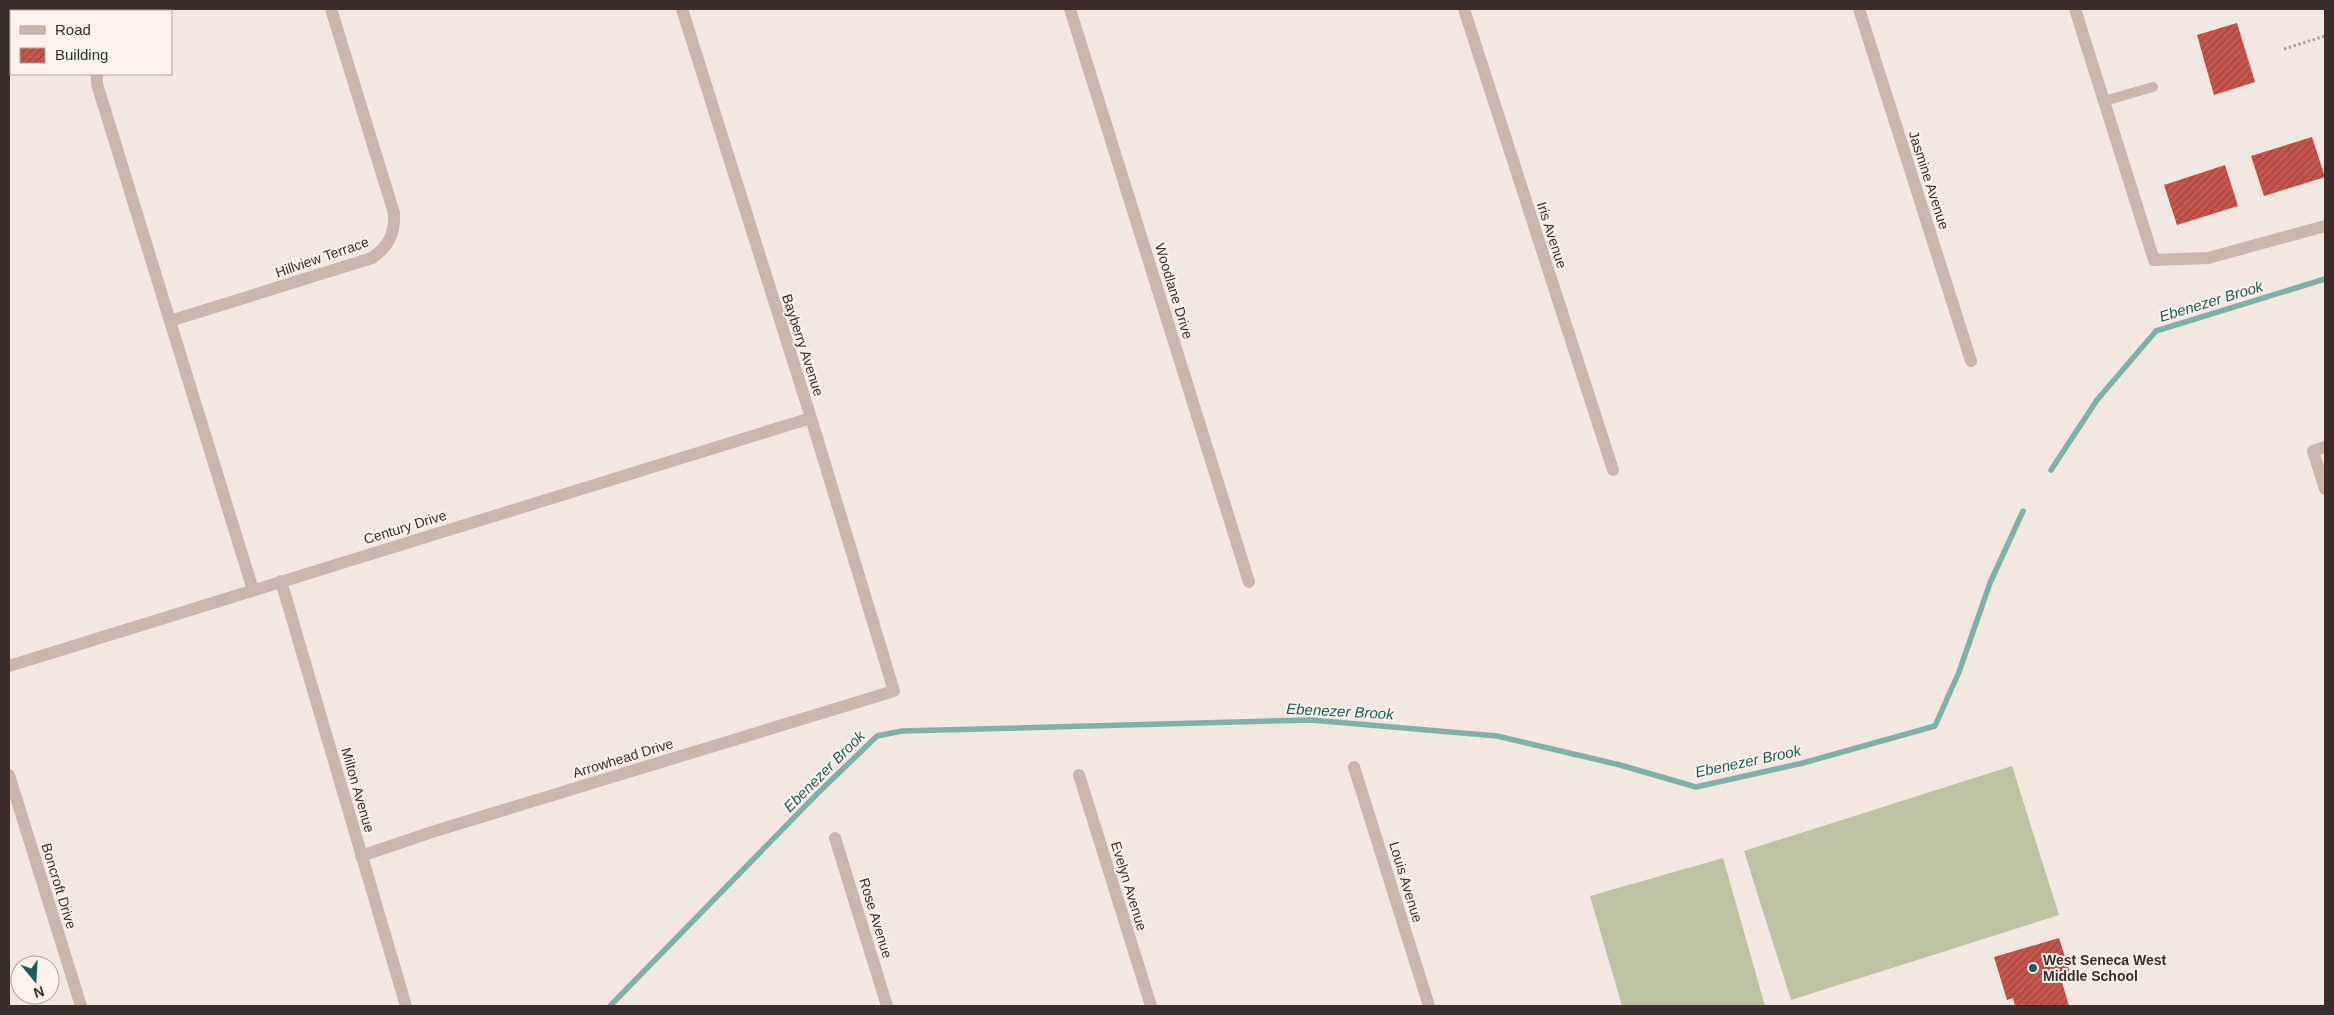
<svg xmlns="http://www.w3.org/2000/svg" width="2334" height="1015" font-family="Helvetica,sans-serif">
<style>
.garden{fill:#bdc3a0}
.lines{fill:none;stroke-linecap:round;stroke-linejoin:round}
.stream{stroke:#7fb1aa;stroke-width:5.5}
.building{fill:url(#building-hatch)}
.path{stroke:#b89f96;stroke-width:3;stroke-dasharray:2.5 2.5;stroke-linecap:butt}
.service{stroke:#ccb5ac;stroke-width:10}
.minor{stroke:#ccb5ac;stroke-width:12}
.poi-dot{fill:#205c56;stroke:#fbf2ed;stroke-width:2}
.labels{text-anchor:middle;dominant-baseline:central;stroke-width:4;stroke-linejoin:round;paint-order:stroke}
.street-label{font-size:14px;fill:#3a2d2b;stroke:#fbf2ed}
.poi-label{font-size:14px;font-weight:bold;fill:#3a2d2b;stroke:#fbf2ed;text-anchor:start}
.water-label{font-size:15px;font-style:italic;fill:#205c56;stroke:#fbf2ed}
</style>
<defs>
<pattern id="building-hatch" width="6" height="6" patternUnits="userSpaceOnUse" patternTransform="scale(1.25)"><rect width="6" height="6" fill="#c5554d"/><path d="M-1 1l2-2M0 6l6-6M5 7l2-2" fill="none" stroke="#a14740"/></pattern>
</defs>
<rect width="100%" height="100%" fill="#f3e7e1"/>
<path class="garden" d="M2012,766L2059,915L1791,1000L1744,851Z
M1723,858L1765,1006H1622L1590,896Z"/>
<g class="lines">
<path class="stream" d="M2051,470L2097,400L2156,331L2325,279
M610,1006L817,794L877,736L902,731L1311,720L1497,736L1620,765L1696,787L1803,763L1935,726L1959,672L1990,583L2023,511"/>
</g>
<path class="building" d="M2237,23L2255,82L2214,95L2197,35Z
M2312,137L2325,177L2264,196L2251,156Z
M2225,165L2238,206L2177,225L2164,185Z
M2059,938L2072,979L2062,982L2069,1006H2015L2013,998L2007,1000L1994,957Z"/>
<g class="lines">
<path class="path" d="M2284,49L2325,36"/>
<path class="service" d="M2104,101L2153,87"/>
<path class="minor" d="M1070,9L1249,582
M1464,9L1613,470
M1859,9L1971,361
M2075,9L2154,260L2208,258L2325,226
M108,11L109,9
M97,74V84L170,321L372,258C389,246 395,234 394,213L331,9
M170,321L253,590
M2325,447L2313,451L2325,489
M281,581L406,1006
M9,666L811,418
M1354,767L1429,1006
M9,775L81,1006
M1079,775L1151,1006
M835,838L887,1006
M361,856L435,831L894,691L811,418L682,9"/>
</g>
<circle class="poi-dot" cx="2033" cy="968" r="5"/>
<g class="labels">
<g class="street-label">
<text transform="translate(1929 180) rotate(72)">Jasmine Avenue</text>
<text transform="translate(1552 235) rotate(72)">Iris Avenue</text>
<text transform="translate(322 257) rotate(-19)">Hillview Terrace</text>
<text transform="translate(1174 291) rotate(73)">Woodlane Drive</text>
<text transform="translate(803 345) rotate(72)">Bayberry Avenue</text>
<text transform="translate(405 527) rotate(-17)">Century Drive</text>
<text transform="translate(623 758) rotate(-17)">Arrowhead Drive</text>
<text transform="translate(358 790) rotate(74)">Milton Avenue</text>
<text transform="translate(1406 882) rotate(73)">Louis Avenue</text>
<text transform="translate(59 886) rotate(73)">Boncroft Drive</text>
<text transform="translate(1129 886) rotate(73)">Evelyn Avenue</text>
<text transform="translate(876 918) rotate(73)">Rose Avenue</text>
</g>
<g class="poi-label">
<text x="2043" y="960">West Seneca West<tspan x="2043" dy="16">Middle School</tspan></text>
</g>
<g class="water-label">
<text transform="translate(2211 301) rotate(-17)">Ebenezer Brook</text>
<text transform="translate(1340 711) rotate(3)">Ebenezer Brook</text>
<text transform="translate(1748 761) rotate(-12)">Ebenezer Brook</text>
<text transform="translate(824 771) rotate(-45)">Ebenezer Brook</text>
</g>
</g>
<rect width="2334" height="1015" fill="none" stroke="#3a2d2b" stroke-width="20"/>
<rect x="10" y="10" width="162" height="65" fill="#fbf2ed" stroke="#aea39f"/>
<rect x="20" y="26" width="25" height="8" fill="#ccb5ac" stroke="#aea39f"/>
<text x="55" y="35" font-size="15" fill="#3a2d2b">Road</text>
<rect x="20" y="48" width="25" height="15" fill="url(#building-hatch)" stroke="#aea39f"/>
<text x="55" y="60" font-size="15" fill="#3a2d2b">Building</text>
<g transform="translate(35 980) rotate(162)"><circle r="24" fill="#fbf2ed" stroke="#aea39f"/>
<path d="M0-4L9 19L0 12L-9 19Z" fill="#205c56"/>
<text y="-8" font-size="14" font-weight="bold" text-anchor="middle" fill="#3a2d2b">N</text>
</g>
</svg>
